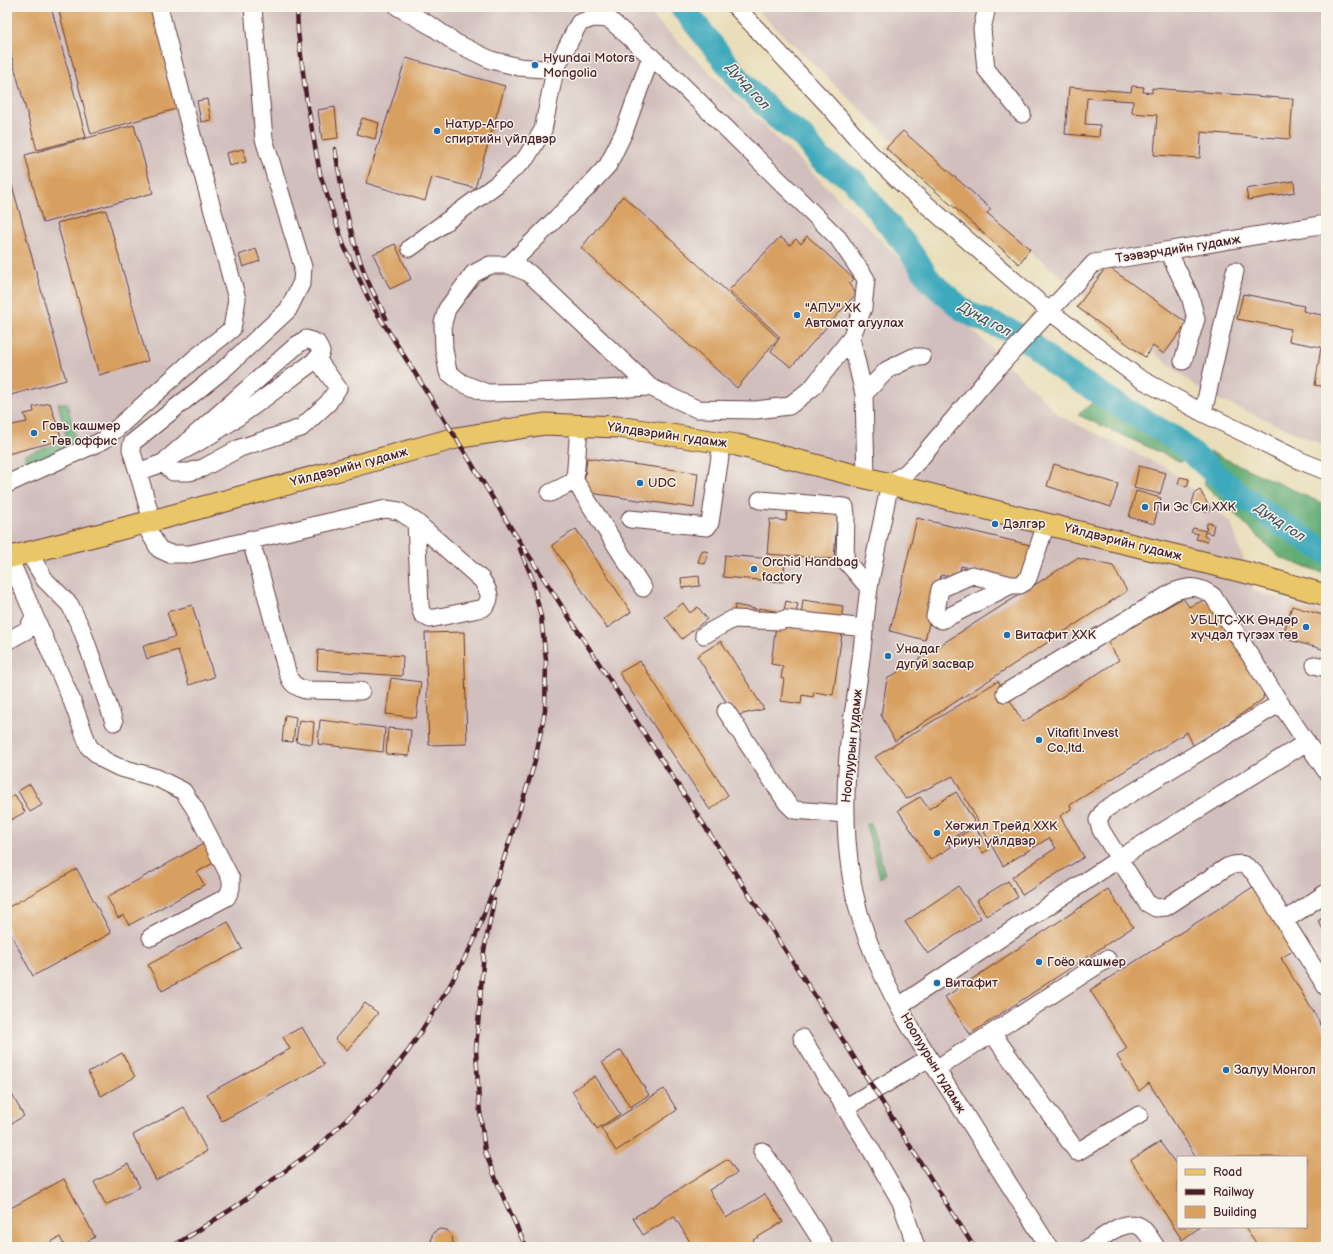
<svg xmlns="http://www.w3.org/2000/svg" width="1333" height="1254" font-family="'Balsamiq Sans',sans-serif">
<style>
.industrial{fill:#d1bfbd;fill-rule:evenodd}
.forest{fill:#62ac75;stroke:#566650}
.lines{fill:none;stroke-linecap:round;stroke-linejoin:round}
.river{stroke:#3da9bc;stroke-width:24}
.building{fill:#d8a061}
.minor-casing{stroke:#623c40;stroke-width:19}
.major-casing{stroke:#623c40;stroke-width:23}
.minor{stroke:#fff;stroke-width:17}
.major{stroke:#e9c769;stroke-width:21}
.rail-casing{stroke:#4a1f2b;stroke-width:4.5}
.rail{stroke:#f7f3e8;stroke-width:3;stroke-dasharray:9;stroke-linecap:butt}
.poi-dot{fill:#1f6fb2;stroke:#f7f3e8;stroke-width:1.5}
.labels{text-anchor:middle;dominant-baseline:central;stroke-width:3;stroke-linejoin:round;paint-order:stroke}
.poi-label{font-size:13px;fill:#4a1f2b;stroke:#f7f3e8;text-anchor:start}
.street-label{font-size:13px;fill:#4a1f2b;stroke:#f7f3e8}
.water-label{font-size:14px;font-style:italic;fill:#455665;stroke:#f7f3e8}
</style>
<rect width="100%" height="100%" fill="#f7f3e8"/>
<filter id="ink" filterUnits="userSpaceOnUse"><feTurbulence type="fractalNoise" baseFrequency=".025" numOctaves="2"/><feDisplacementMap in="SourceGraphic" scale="8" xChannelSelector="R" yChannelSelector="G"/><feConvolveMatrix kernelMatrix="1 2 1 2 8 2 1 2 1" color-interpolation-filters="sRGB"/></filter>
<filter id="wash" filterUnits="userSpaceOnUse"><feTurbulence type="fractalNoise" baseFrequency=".012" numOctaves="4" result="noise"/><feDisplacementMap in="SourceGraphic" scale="16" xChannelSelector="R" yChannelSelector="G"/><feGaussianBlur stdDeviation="0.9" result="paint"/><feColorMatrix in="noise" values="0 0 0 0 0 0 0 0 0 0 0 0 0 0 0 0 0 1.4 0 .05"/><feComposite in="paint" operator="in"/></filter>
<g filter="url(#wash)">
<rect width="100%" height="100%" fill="#e9deb9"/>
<path class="industrial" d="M7,7H643L1060,416L1170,470L1231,523L1254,591L1326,611V1247H7ZM1178,1157H1306V1227H1178Z
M754,7H1326V446L1204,393L888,136Z"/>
<path class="forest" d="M1093,402L1144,425L1186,454L1181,462L1078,415Z
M58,403H67L76,439L73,450L27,463L24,455L67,440Z
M1210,452L1326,505V547L1240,484Z
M1203,472L1231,496L1326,558V574L1280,558L1205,485Z
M871,823L885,875L880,878L866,825Z"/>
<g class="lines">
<path class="river" d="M682,7L743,84L776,117L803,137L820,159L853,180L907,247L931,282L962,309L978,318L1011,331L1032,344L1055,365L1115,403L1176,439L1237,493L1280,523L1326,552"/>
</g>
<g id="blocks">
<path class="building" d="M7,7H51L86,137L37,150L7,40Z
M58,7H154L179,108L91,134Z
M517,7H536L535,12Z
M406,58L505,86L475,188L432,177L425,201L366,183Z
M1132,86L1144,87L1143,92L1152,93V88L1293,99L1290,139L1201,132L1200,158L1154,155L1157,115L1132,113L1133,101L1087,98L1085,124L1100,125L1099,137L1065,134L1069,87L1131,92Z
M207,99L211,120L201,122L197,101Z
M335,107L338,138L322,140L318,110Z
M362,118L379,123L375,139L357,134Z
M134,125L153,193L43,223L25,155Z
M903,131L991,209L987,213L1030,249L1019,264L886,148Z
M243,149L246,162L229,166L226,153Z
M7,167L66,380L7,396Z
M1294,181L1295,192L1248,200L1246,189Z
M623,196L778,338L737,388L581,248Z
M106,210L148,361L99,375L57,223Z
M807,236L854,279L849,284L856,294L791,367L771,351L780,337L729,290L780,237L790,245L796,239L801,244Z
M395,244L411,279L390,289L373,254Z
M256,249L260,261L243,267L239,255Z
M1107,266L1187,323L1164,354L1153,346L1145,357L1077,307Z
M1243,294L1304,306L1303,311L1326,316V387L1315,385L1321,347L1289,341L1291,329L1237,319Z
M50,403L62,440L7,454V426L27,422L24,414L34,412L33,407Z
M587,458L698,473L694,508L583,492Z
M1054,464L1118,484L1111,507L1047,486Z
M1139,466L1166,473L1160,494L1134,488Z
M1180,477L1189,479L1187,487L1178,484Z
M1200,490L1211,510L1206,512L1196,510L1192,503L1195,493Z
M1136,491L1161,498L1154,524L1129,517Z
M788,505L838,508L834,559L767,554L770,519L786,521Z
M917,518L1034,546L1025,582L961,566L958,579L941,575L925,640L890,631Z
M1207,523L1214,524L1212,534L1205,532L1204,536L1208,538L1207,542L1196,539L1198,534L1191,532L1193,528L1206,531Z
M576,529L631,612L607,628L552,545Z
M702,550L708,552L705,564L698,562Z
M725,555L785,560L783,582L723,577Z
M1077,558L1113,566L1127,591L895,741L881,715L887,679Z
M699,576L700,586L682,588L681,578Z
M1183,598L1189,607L1204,600L1213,605L1264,690L1263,699L1194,747L1187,732L1070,805L1071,809L1060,816L1084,857L1022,895L1012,877L1056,848L1049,838L1003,866L953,776L906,799L875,757L998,681L1023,722L1119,660L1107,641Z
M803,600L843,606L841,622L801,616Z
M786,601L798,604L795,617L783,614Z
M683,603L690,613L698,607L707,619L682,639L665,617Z
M192,605L214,677L189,685L178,650L147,659L143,646L175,637L167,612Z
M735,605L756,609L755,617L734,614Z
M1292,606L1326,616V650L1282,638Z
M759,608L780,612L779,620L757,617Z
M776,625L842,634L833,695L814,692L813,697L802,695L801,704L781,701L784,679L781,678L783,666L771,664Z
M464,632L467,744L429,745L425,633Z
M721,641L764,709L735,716L697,656Z
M318,650L403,656L402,676L317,670Z
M640,661L728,795L710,810L619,673Z
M391,678L421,682L416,718L386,714Z
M285,715L296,717L293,742L282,741Z
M299,720L314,722L312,744L296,742Z
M320,720L385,728L383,752L318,744Z
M388,728L411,730L409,756L386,754Z
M30,784L42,805L30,812L18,791Z
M956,792L976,824L947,841L951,847L930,860L898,810L920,797L929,809Z
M15,795L25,812L7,822V800Z
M975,827L989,849L983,853L973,837L960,845L955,839Z
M205,843L215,862L197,872L204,885L129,925L123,915L118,918L107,897Z
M77,869L111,933L33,976L7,927V908Z
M1008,881L1018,897L986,916L977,900Z
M1256,885L1296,949L1281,958L1326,1033V1247H1259L1245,1227H1306V1157H1196L1149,1083L1139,1091L1117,1056L1127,1048L1090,990Z
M958,886L981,918L928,954L905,922Z
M1108,889L1133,927L970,1034L945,997Z
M1326,916V934L1318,921Z
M228,922L242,949L162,991L148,965Z
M365,1003L378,1013L347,1050L335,1039Z
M302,1027L324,1065L222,1121L207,1094L290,1049L283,1037Z
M621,1050L649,1095L630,1107L602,1062Z
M122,1053L135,1077L101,1096L88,1072Z
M595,1076L620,1114L597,1129L572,1091Z
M7,1086L24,1116L7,1126Z
M664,1089L677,1110L616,1151L601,1128Z
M184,1107L207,1151L156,1180L133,1135Z
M1160,1142L1178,1167V1227H1200L1182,1240L1131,1160Z
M728,1159L737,1173L709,1190L726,1218L765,1194L783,1222L753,1240L758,1247H681L690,1242L674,1216L643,1235L633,1218Z
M128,1164L140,1187L106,1205L94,1182Z
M64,1179L95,1237L77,1247H65L60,1237L42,1247H7V1210Z
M440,1229L447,1230L452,1236L453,1242L451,1247L432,1246L431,1243L432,1235L434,1232Z"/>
</g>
</g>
<g filter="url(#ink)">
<use href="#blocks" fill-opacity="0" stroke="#623c40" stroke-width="1"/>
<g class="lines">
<defs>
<path id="minor" d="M398,7L433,27L456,43L491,60L519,67L555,70
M736,7L828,105L868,151L897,179L1049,311L1139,378L1203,413L1301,461L1326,471
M987,7L982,29L986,69L1022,114
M410,248L497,184L526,158L543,130L555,70L579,23L593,18L609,19L677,80L838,238L866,279L863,308L851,338L864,394L866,477
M1168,251L1190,296L1196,319L1183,361
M509,265L586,189L608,165L624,132L651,56
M650,387L535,392L487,393L462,383L448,372L444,349L443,323L447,309L473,274L490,265H509L529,273L650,387L697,409L756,410L789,406L812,388L851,338
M864,394L887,370L913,357H922
M1203,413L1235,271
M579,426L575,481L643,588
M168,458C222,433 269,394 317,359L321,352L317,343L306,339L297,345L163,463L138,472L131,449L132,443L224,369L288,310L302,282L303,267L264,139L253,7
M163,463L173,472H189L203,468L240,448L301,428L328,403L338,388L317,359
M138,472L152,521
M7,484L104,440L194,359L232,329L237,299L192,135L159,7
M550,493L575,481
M760,500L845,507L846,515L845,560L869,588
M630,519L707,527L710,523L722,443
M144,523L159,549L170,554H190L386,509L399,511L416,522L482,580C488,590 494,599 483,608L430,619L422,614L420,606L416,522
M250,539L257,561L286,668C290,681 291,685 305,690L361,691
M29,553L45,580L70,605L82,630L114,722
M9,558L72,701L89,747L104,760L118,767L157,778L183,791L195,809L231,879V888L227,897L151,937
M1011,585L942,620L935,617L940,589L972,575L1011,585H1020L1025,582L1028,578L1046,524
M704,635L733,619L780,621L785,619L865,628
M7,641L27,630L34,617
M1315,665L1326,668
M1005,693L1173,592C1190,586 1198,585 1213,596L1280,703L1326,771
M1280,703L1104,810L1098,820L1101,830L1147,903L1156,908L1166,907L1227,867C1241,862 1245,863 1255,874L1326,987
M726,711L787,803L794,810L846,814
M1284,921L1326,893
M899,1006L1120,858L1307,742
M992,1033L1077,1152L1139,1115
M802,1038L870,1148L901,1202L916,1247
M936,1069L1107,959
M845,1108L929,1058
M762,1151L781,1178L825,1247
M1049,1247C1017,1197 985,1147 954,1097C921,1046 887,993 866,935C844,873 843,808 849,743C852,720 856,697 859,674C863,646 865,617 869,588C875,553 883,518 890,483L906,473L918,461L989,377L1094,263L1326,224
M1089,1247C1102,1238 1125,1217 1141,1227C1147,1232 1152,1241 1156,1247"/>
<path id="major" d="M7,558L152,521L456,438L545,424L618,427L737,445L1046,524L1252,574L1326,595"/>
</defs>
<use href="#minor" class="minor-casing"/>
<use href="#major" class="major-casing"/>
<use href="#minor" class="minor"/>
<use href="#major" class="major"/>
<defs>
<path id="rail" d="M297,7L298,32L306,96L320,174L344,246L370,302L456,438L511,528L817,999L974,1247
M335,149C342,193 350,236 366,277C372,291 380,305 386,318
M494,900L484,951L476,1049L479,1103L485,1152L504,1199L526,1247
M172,1247L238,1205L318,1147L376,1091L409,1050L445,994L473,943L498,877L534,765L545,711L546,660L541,617L532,578L520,549"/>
</defs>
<use href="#rail" class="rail-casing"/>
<use href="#rail" class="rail"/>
</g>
</g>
<g class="poi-dot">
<circle cx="535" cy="65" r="4"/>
<circle cx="437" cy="131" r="4"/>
<circle cx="797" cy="315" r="4"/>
<circle cx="34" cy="433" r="4"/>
<circle cx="640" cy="483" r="4"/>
<circle cx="1145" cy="507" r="4"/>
<circle cx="995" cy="524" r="4"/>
<circle cx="754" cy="569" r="4"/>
<circle cx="1306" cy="627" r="4"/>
<circle cx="1007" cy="635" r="4"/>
<circle cx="888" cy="656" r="4"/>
<circle cx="1039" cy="740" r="4"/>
<circle cx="937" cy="833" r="4"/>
<circle cx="1039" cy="962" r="4"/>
<circle cx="937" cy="983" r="4"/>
<circle cx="1226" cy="1070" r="4"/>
</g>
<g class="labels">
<g class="poi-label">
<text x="543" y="58">Hyundai Motors<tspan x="543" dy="15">Mongolia</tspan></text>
<text x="445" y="124">Натур-Агро<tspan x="445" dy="15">спиртийн үйлдвэр</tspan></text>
<text x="805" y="308">"АПУ" ХК<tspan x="805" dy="15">Автомат агуулах</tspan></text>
<text x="42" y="426">Говь кашмер<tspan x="42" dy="15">- Төв оффис</tspan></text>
<text x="648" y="483">UDC</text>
<text x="1153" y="507">Пи Эс Си ХХК</text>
<text x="1003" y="524">Дэлгэр</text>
<text x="762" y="562">Orchid Handbag<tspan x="762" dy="15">factory</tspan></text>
<text x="1298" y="620" text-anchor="end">УБЦТС-ХК Өндөр<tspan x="1298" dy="15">хүчдэл түгээх төв</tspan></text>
<text x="1015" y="635">Витафит ХХК</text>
<text x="896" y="649">Унадаг<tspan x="896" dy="15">дугуй засвар</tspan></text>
<text x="1047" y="733">Vitafit Invest<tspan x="1047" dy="15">Co.,ltd.</tspan></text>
<text x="945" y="826">Хөгжил Трейд ХХК<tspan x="945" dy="15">Ариун үйлдвэр</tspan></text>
<text x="1047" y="962">Гоёо кашмер</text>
<text x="945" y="983">Витафит</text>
<text x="1234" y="1070">Залуу Монгол</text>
</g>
<g class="street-label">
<text transform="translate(1178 249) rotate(-9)">Тээвэрчдийн гудамж</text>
<text transform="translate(667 435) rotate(8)">Yйлдвэрийн гудамж</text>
<text transform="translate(349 467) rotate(-15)">Yйлдвэрийн гудамж</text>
<text transform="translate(1123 542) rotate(14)">Yйлдвэрийн гудамж</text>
<text transform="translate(852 746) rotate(-84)">Ноолуурын гудамж</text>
<text transform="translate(933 1063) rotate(59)">Ноолуурын гудамж</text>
</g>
<g class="water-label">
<text transform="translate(748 86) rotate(48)">Дунд гол</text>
<text transform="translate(985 319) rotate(29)">Дунд гол</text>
<text transform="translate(1280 522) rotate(34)">Дунд гол</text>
</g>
</g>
<rect width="1333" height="1254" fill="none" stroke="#f7f3e8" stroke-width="24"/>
<rect x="1177" y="1156" width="130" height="72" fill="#f7f3e8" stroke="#b29e9c"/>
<rect x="1185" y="1169" width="20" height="6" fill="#e9c769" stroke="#b29e9c"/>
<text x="1213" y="1176" font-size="12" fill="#4a1f2b">Road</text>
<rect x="1185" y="1189" width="20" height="6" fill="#4a1f2b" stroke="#b29e9c"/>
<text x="1213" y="1196" font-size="12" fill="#4a1f2b">Railway</text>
<rect x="1185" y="1206" width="20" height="12" fill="#d8a061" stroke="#b29e9c"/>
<text x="1213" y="1216" font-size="12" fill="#4a1f2b">Building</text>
</svg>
